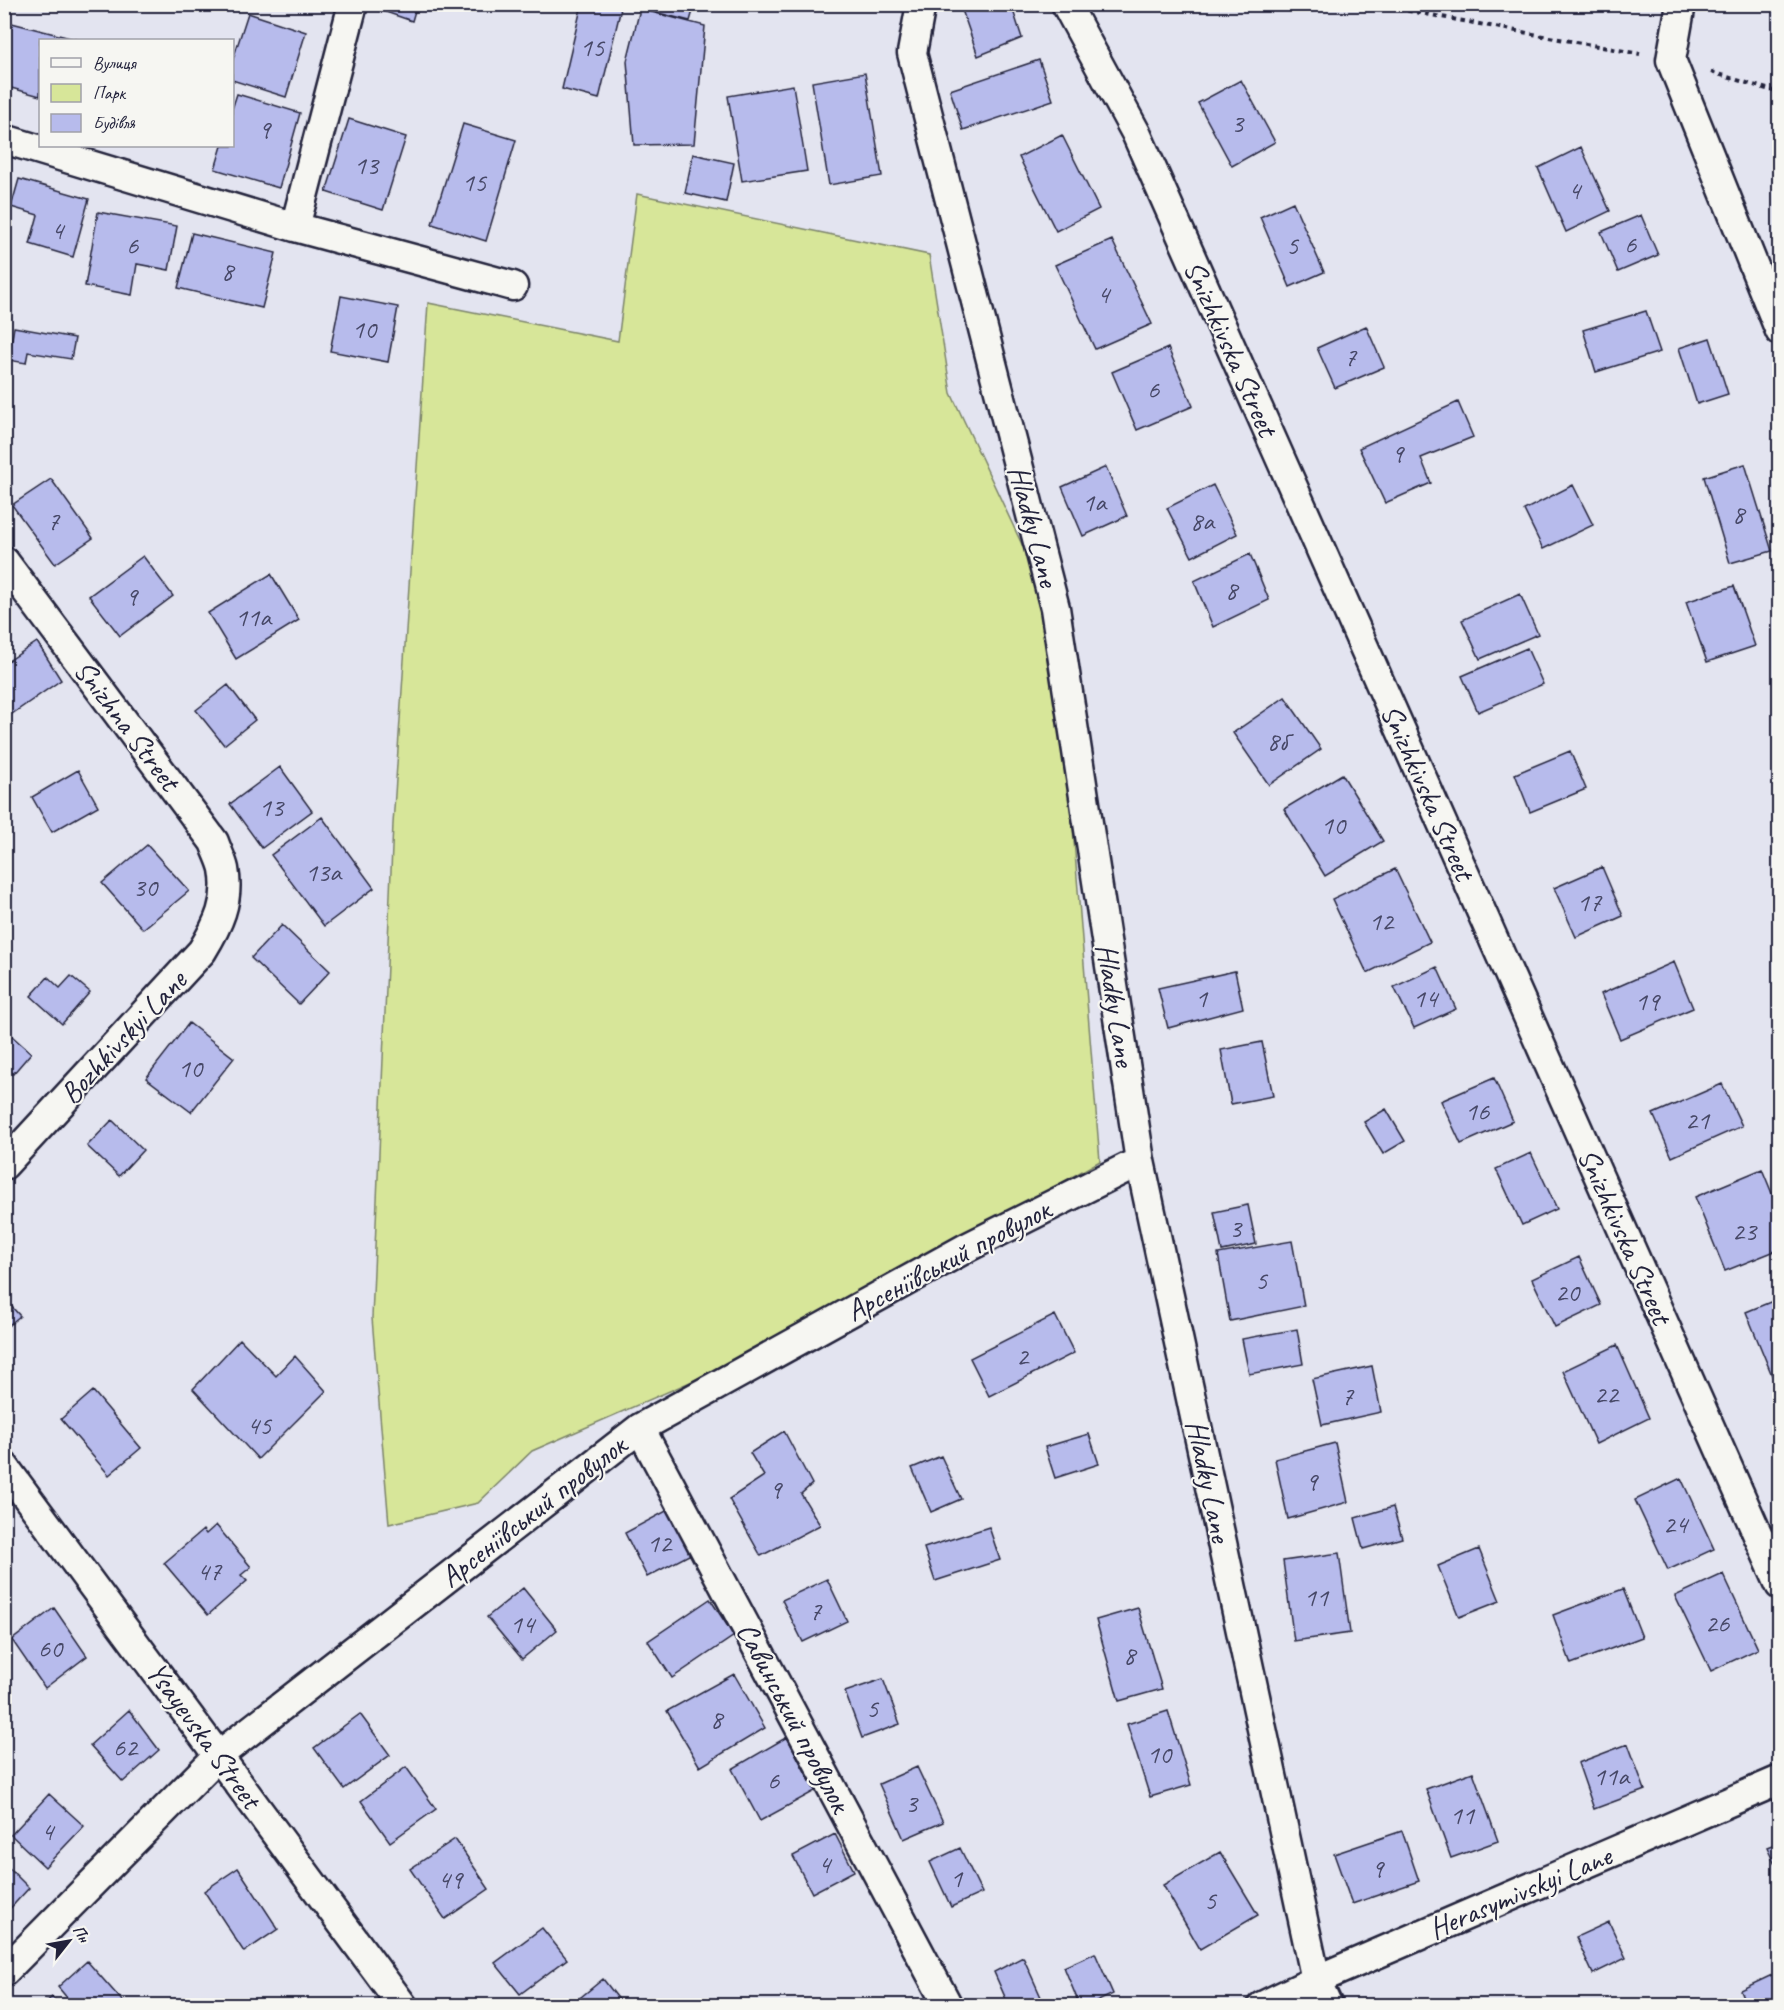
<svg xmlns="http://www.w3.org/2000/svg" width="1784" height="2010" font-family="Caveat,sans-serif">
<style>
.green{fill:#d7e699;stroke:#7c846a;stroke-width:1.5}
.building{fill:#b7bbec;stroke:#22223b;stroke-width:1.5}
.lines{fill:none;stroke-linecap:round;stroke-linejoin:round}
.street-casing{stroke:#22223b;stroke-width:33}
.path{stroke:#22223b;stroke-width:4;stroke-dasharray:4.5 4.5;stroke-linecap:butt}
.street{stroke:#f6f6f2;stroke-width:28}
.labels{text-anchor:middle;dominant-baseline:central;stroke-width:4.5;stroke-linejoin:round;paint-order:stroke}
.number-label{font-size:27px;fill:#474867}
.street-label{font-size:30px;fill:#22223b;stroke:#f6f6f2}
</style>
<rect width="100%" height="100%" fill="#e3e4f0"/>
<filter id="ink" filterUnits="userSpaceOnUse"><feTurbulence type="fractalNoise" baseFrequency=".0167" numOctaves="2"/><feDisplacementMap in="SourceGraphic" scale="12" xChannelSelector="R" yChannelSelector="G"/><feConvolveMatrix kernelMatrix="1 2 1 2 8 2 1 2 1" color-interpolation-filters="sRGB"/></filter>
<g filter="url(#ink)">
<path class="green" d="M637,194L929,255L951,393L1033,568L1069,779L1100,1161L775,1345L532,1451L478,1503L389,1524L372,1318L393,824L428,303L618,341Z"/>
<path class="building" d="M382,4H417L412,21L380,10Z
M582,4H622L599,99L562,89Z
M644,4H695L690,21L643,9Z
M960,4H1011L1022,38L978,56Z
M640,9L705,26L694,144L634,145L627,61Z
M248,13L306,32L286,97L232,80V62Z
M4,21L78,40H40V96L4,86Z
M1039,60L1053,100L963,130L950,90Z
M865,73L882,176L829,185L812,82Z
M1241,80L1275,142L1232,166L1198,103Z
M793,85L807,171L742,181L728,96Z
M237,94L300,113L279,188L215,169L222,146H232V109Z
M349,119L406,137L383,210L326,192Z
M463,124L516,140L486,241L432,224Z
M1062,135L1099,209L1056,231L1019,157Z
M1581,147L1610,211L1566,232L1538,168Z
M693,154L734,163L726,202L685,193Z
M19,179L89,199L73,257L30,244L38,215L11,207Z
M1293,202L1324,272L1290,287L1260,217Z
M98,212L177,226L169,270L137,264L132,295L85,286Z
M1641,215L1658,255L1618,272L1601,232Z
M192,233L276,253L262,308L178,288Z
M1112,240L1152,324L1095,349L1055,265Z
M341,296L398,307L388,362L330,351Z
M1646,311L1660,352L1596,372L1583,330Z
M1366,326L1384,367L1335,388L1317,348Z
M14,327L75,338L71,359L28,352L26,363L8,360Z
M1710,338L1728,394L1697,404L1679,348Z
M1168,348L1193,406L1137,430L1112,372Z
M1458,402L1473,437L1421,458L1431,483L1385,503L1359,448Z
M1745,464L1772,551L1730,563L1704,477Z
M1106,467L1127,516L1083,536L1062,487Z
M51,479L93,538L55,564L12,505Z
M1213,485L1237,534L1192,557L1167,508Z
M1573,485L1593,525L1543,549L1524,510Z
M1250,554L1269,600L1213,627L1194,581Z
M143,556L173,596L120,636L89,596Z
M271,574L299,620L236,659L208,613Z
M1734,586L1755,646L1707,662L1686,602Z
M1520,594L1538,634L1480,659L1462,620Z
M37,642L61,680L9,716L4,709V664Z
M1527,648L1543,684L1478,712L1462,676Z
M228,685L255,720L224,745L196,710Z
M1285,697L1321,749L1269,785L1233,733Z
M1570,751L1586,789L1530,812L1515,774Z
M280,767L312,811L262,848L230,804Z
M78,770L98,806L52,832L32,797Z
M1342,774L1383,841L1325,876L1284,809Z
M322,817L374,888L324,926L271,855Z
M147,845L189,891L143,929L102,883Z
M1602,867L1623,916L1576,937L1554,888Z
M1395,869L1430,942L1367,973L1332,899Z
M282,925L330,971L299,1004L251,958Z
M1674,962L1693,1008L1620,1039L1601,994Z
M1437,967L1456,1009L1414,1028L1394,987Z
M1235,971L1243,1008L1168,1028L1158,988Z
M71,976L90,992L62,1024L31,996L48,977L60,988Z
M189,1023L234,1058L191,1112L146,1078Z
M4,1029L31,1053L13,1074L4,1067Z
M1262,1042L1273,1096L1231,1104L1221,1050Z
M1494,1078L1513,1121L1461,1144L1441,1101Z
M1722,1084L1742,1126L1672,1157L1653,1114Z
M1386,1109L1405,1141L1383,1154L1364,1122Z
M112,1120L143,1150L119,1176L87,1146Z
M1531,1153L1557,1209L1522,1225L1496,1169Z
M1762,1169L1780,1213V1249L1725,1271L1695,1197Z
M1248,1205L1256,1244L1222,1251L1214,1212Z
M1292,1241L1304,1306L1230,1321L1218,1254Z
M1579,1257L1601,1305L1555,1327L1532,1279Z
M4,1298L20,1316L4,1329Z
M1780,1298V1390H1778L1746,1312Z
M1055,1315L1074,1353L989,1396L970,1358Z
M1297,1329L1303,1364L1249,1374L1242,1339Z
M240,1339L276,1376L295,1356L326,1391L258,1459L193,1389Z
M1617,1345L1649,1418L1596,1444L1563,1371Z
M1372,1366L1381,1412L1322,1425L1312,1379Z
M93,1391L141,1448L109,1475L61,1419Z
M784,1431L812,1484L801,1494L820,1525L761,1556L729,1499L764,1476L750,1453Z
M1089,1434L1099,1464L1055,1478L1045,1447Z
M1335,1443L1348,1502L1288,1519L1275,1459Z
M941,1456L961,1499L931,1512L912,1468Z
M1681,1478L1714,1549L1668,1570L1635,1500Z
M1393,1507L1402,1538L1363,1549L1355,1518Z
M670,1509L693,1553L647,1577L625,1533Z
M216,1525L251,1567L241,1575L247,1581L208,1615L164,1563L203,1530L206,1534Z
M989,1527L1000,1560L935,1581L924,1548Z
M1479,1549L1500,1601L1459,1617L1438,1566Z
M1339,1553L1350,1633L1294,1641L1283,1561Z
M1723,1574L1758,1649L1711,1671L1675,1596Z
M827,1579L847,1621L803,1642L782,1600Z
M523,1588L557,1630L522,1659L487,1617Z
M1623,1589L1642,1637L1571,1664L1553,1615Z
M710,1599L734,1636L672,1678L648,1641Z
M54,1608L87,1656L45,1688L12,1640Z
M1138,1608L1162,1689L1119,1701L1096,1620Z
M734,1674L765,1728L700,1767L667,1711Z
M883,1679L900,1724L862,1738L845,1692Z
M129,1710L159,1750L123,1782L90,1745Z
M1168,1711L1191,1785L1150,1797L1127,1724Z
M360,1714L390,1755L344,1789L314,1748Z
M787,1737L815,1791L760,1821L732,1769Z
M1628,1744L1645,1790L1594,1809L1578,1763Z
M406,1767L436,1809L390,1842L361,1801Z
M917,1767L943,1822L904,1839L879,1784Z
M1473,1772L1498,1841L1451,1858L1426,1789Z
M49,1794L84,1826L45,1867L11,1835Z
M1402,1831L1419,1881L1352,1904L1334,1854Z
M835,1834L854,1871L812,1893L793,1856Z
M455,1839L489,1889L445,1919L410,1869Z
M1780,1842V1874L1767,1847Z
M960,1848L982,1893L951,1907L930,1862Z
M1220,1852L1258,1915L1200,1949L1163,1885Z
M4,1863L29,1888L4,1915Z
M238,1868L278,1929L244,1952L204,1891Z
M1609,1922L1626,1958L1593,1974L1576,1937Z
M542,1928L567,1959L520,1994L495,1963Z
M1095,1953L1113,1994L1088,2006H1080L1064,1967Z
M1023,1957L1045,2006H1009L994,1972Z
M87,1961L125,2004L123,2006H74L58,1987Z
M1774,1974L1780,1986V2006H1747L1740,1990Z
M603,1979L624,2006H570Z
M52,1997L60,2006H42Z"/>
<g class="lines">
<defs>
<path id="street" d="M921,4L912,53L1055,608L1140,1161L1316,1980L1328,2006
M1066,4L1136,133L1780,1585
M1681,4L1671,60L1780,331
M4,139L295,227L513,286
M295,227L353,4
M4,561L214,842C217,851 222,860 224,869C230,901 218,925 202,951L4,1165
M640,1428L948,2006
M4,1466L403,2006
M4,1972L219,1755L640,1428L968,1247L1140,1161
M1262,2006L1316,1980L1780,1780"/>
</defs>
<use href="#street" class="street-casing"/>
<path class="path" d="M1372,4L1640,54
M1711,72L1780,93"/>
<use href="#street" class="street"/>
</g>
</g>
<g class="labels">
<g class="number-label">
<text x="592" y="47">15</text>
<text x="1237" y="123">3</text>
<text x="264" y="129">9</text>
<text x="366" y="165">13</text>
<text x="474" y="182">15</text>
<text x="1574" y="190">4</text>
<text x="57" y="230">4</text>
<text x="1630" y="244">6</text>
<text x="132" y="245">6</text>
<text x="1292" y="245">5</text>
<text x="227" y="271">8</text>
<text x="1103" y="294">4</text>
<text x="364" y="329">10</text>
<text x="1350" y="357">7</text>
<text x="1153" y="389">6</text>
<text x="1397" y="453">9</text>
<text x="1094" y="502">1а</text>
<text x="1738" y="514">8</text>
<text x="53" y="521">7</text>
<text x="1202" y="521">8а</text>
<text x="1231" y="590">8</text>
<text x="131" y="596">9</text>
<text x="253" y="617">11а</text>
<text x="1277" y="741">8б</text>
<text x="271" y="807">13</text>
<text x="1333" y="825">10</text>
<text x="323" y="872">13а</text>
<text x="145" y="887">30</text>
<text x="1589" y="902">17</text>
<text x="1381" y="921">12</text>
<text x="1201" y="998">1</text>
<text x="1425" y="998">14</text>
<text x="1647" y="1001">19</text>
<text x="190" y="1068">10</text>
<text x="1477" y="1111">16</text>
<text x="1697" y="1120">21</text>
<text x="1235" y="1228">3</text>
<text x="1744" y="1231">23</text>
<text x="1261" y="1280">5</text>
<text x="1567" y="1292">20</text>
<text x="1022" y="1356">2</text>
<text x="1606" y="1394">22</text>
<text x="1347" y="1396">7</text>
<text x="259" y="1425">45</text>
<text x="1311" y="1481">9</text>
<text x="775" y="1489">9</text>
<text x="1675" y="1524">24</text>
<text x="659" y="1543">12</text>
<text x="209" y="1571">47</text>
<text x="1316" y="1597">11</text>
<text x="815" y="1611">7</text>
<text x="1717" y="1623">26</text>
<text x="522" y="1624">14</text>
<text x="50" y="1648">60</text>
<text x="1129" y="1655">8</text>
<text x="872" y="1708">5</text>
<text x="716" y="1719">8</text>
<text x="125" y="1747">62</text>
<text x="1159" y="1754">10</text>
<text x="1611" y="1776">11а</text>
<text x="773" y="1780">6</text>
<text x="911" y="1803">3</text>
<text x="1462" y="1815">11</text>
<text x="47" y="1831">4</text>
<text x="824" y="1864">4</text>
<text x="1377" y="1868">9</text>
<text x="956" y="1878">1</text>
<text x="450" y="1879">49</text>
<text x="1210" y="1900">5</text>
</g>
<g class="street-label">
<text transform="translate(1231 348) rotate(66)">Snizhkivska Street</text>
<text transform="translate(1034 526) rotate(75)">Hladky Lane</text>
<text transform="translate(127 725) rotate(53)">Snizhna Street</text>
<text transform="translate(1428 792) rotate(66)">Snizhkivska Street</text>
<text transform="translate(1116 1005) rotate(81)">Hladky Lane</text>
<text transform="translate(123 1037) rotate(-47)">Bozhkivskyi Lane</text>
<text transform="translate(1625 1236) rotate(66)">Snizhkivska Street</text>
<text transform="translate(948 1260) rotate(-28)">Арсеніївський провулок</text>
<text transform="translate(1209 1481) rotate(78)">Hladky Lane</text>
<text transform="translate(533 1511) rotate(-38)">Арсеніївський провулок</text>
<text transform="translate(794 1717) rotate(62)">Савинський провулок</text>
<text transform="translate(204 1735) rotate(54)">Ysayevska Street</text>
<text transform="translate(1520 1892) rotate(-23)">Herasymivskyi Lane</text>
</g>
</g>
<rect width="1784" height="2010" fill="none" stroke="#f6f6f2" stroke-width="24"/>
<rect x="12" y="12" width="1760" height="1986" fill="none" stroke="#22223b" stroke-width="2" filter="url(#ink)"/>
<rect x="39" y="39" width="195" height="108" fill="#f6f6f2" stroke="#a1a1a9" stroke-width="1.5"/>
<rect x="51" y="58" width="30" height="9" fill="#f6f6f2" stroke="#a1a1a9" stroke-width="1.5"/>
<text x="93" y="69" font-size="18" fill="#22223b">Вулиця</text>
<rect x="51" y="84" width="30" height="18" fill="#d7e699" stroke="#a1a1a9" stroke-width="1.5"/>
<text x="93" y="99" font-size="18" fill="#22223b">Парк</text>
<rect x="51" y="114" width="30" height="18" fill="#b7bbec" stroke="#a1a1a9" stroke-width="1.5"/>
<text x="93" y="129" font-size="18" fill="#22223b">Будівля</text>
<g transform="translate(69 1941) rotate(59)" stroke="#f6f6f2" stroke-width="4.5" paint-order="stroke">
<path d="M0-4.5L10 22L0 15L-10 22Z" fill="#22223b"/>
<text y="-9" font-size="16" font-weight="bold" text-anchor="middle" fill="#22223b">Пн</text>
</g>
</svg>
